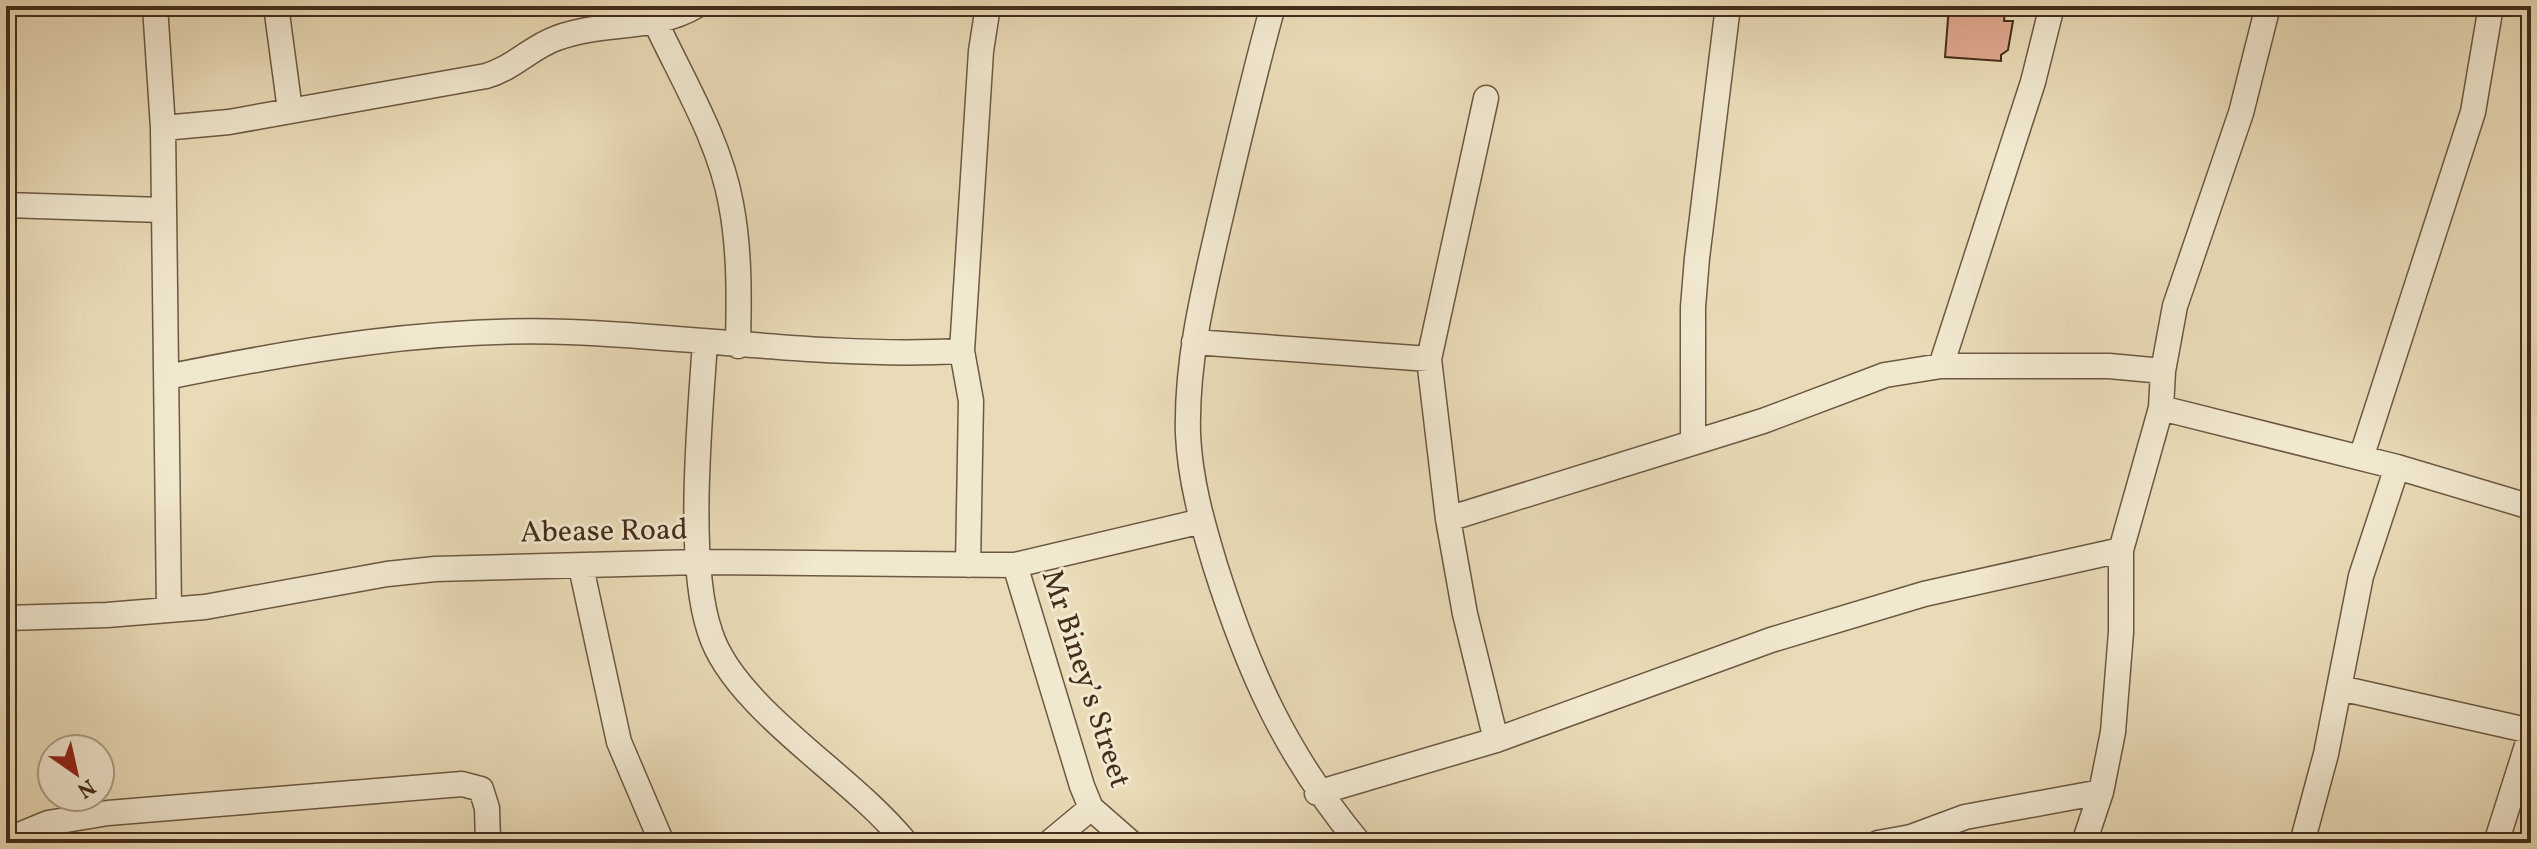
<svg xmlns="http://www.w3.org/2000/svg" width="2537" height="849" font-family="Vollkorn,serif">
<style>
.building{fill:#e1a88f;stroke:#442d1b;stroke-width:2}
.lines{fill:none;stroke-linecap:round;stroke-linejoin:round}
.minor-casing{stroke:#6d5842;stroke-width:27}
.path{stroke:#442d1b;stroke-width:4;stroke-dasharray:6 4;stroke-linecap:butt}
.minor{stroke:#f1e8d0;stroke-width:24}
.labels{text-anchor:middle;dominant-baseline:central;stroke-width:6;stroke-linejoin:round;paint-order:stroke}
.street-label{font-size:30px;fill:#442d1b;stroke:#f1e8d0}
</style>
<rect width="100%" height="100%" fill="#e9dbb7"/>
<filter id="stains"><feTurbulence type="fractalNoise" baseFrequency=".0025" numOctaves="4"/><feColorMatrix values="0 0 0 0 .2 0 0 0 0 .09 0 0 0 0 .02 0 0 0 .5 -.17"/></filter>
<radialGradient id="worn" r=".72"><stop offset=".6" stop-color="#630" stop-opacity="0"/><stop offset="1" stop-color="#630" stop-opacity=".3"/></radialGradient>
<path class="building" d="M1949,6L2005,10L2004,21H2013L2008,50L2001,55V61L1945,57Z"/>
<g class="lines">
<defs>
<path id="minor" d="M155,6L163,128L169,610
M276,6L290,110
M1273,6C1253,78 1236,151 1219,224C1203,293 1186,363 1188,434C1190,480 1202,522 1215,565C1249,673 1286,755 1359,843
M655,21C682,79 720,141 731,204C740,251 739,299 738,346
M1486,98L1429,359L1448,519L1465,614L1496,740
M163,128L229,122L486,76C514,68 531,47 557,38C602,21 654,31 696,6
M6,205L162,210
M705,342C700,418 686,562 710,632C718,658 737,682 756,702C803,752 863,791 906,843
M1194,342L1429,359
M1941,366L2033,82L2052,6
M167,377C299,350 434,327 569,332C701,337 830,358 962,351
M2161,408L2397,467L2531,507
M1693,441V307L1697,258L1728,6
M2361,458L2473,112L2491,6
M1448,519L1763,421L1885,375L1941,366H2109L2163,371
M968,565L971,401L962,351L981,51L988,6
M1015,565L1082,786L1091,808L1131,843
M581,567L619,742L662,843
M6,618L107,615L205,607L387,574L435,569L699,562L1015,565L1202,521
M2340,688L2531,731
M1317,793L1496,740L1771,640L1924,594L2121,550
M17,843L19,835L48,823L108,813L462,784L481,789L487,808L488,843
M1049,843L1091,808
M1878,843L1911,837L1965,817L2101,792
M2084,843L2101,792L2113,732L2121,632V550L2161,408L2163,371L2175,306L2241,113L2268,6
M2302,843L2326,754L2361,576L2397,467
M2496,843L2531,733"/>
</defs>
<use href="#minor" class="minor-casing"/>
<path class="path" d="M2185,6L2243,14"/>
<use href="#minor" class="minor"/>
</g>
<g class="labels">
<g class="street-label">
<text transform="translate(604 532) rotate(-1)">Abease Road</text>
<text transform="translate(1085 679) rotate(72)">Mr Biney’s Street</text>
</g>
</g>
<rect width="2537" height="849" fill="none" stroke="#e9dbb7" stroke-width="32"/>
<rect x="8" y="8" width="2521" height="833" fill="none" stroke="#442d1b" stroke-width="4"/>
<rect x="16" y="16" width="2505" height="817" fill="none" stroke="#442d1b" stroke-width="2"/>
<g transform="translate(76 773) rotate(146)"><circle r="38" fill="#f1e8d0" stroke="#ac9d88" stroke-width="2"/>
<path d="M0-6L14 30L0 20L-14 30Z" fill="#8f2418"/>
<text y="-12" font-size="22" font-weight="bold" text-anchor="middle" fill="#442d1b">N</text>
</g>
<rect width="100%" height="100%" filter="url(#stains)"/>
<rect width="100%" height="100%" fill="url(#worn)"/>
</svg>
